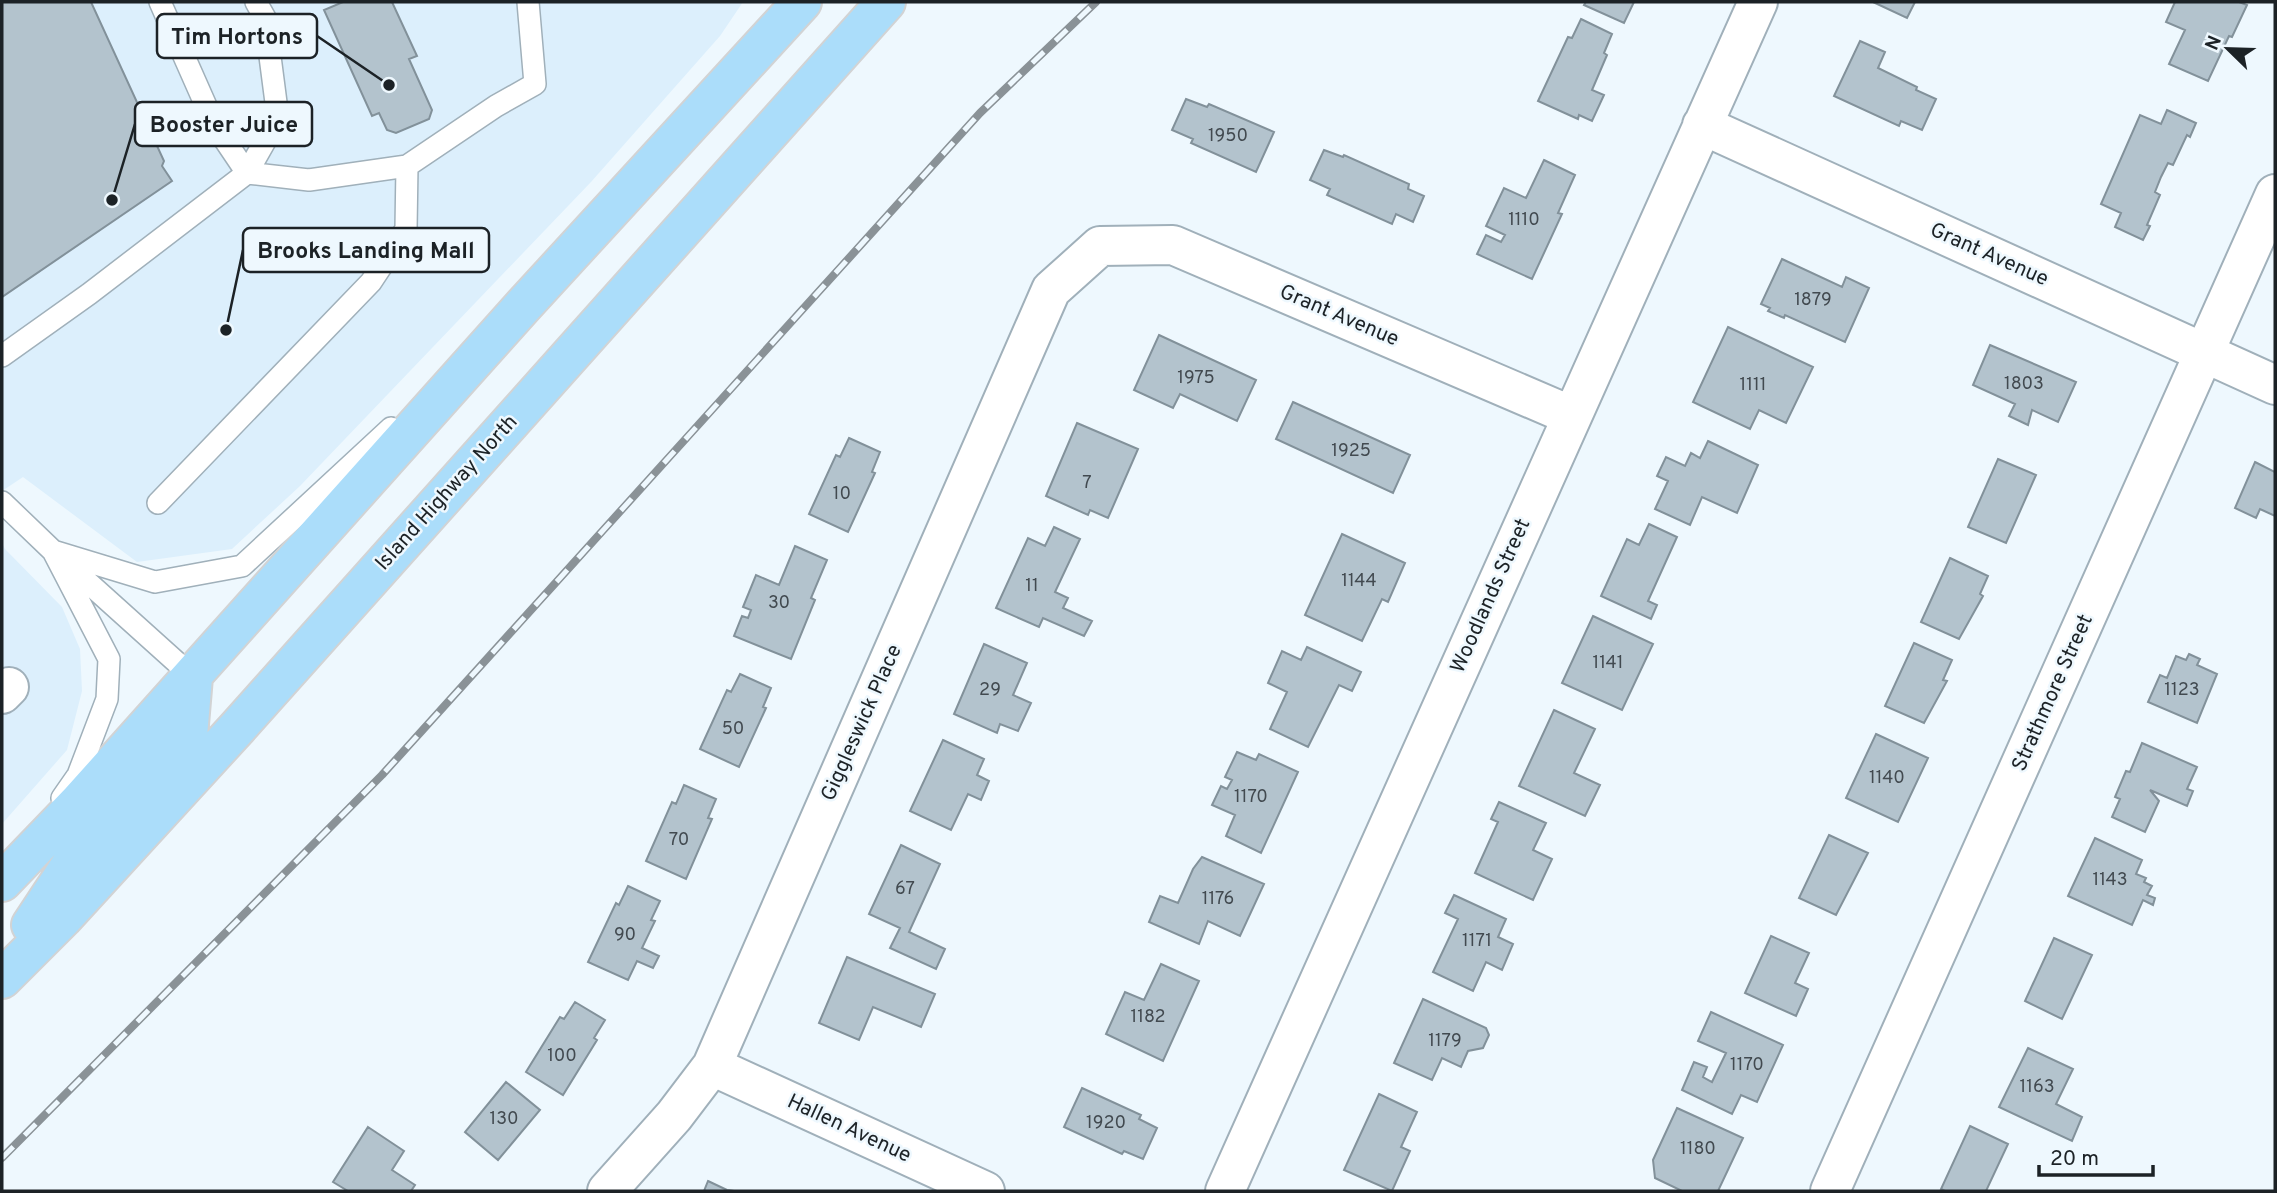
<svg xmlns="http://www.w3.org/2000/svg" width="2277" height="1193" font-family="Overpass,sans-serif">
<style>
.built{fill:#dceffc}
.building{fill:#b3c3cd;stroke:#82919a;stroke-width:2}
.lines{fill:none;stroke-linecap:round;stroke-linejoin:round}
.service-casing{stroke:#a0b0ba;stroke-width:24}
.minor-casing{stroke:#a0b0ba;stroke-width:42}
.tertiary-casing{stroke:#a0b0ba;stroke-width:42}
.primary-casing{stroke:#d2d3d4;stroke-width:42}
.service{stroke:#fff;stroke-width:21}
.minor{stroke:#fff;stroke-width:38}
.tertiary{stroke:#fff;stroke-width:38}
.primary{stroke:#abddfa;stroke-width:38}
.rail-casing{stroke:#8a9297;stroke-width:8}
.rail{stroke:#eef8fe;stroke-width:5;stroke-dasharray:16;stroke-linecap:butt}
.labels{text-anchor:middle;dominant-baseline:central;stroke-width:5;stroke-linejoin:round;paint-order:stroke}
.number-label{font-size:18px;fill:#424a50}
.street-label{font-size:21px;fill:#1c2226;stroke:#eef8fe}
.leader{fill:none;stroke:#1c2226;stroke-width:2.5}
.callout-dot{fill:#1c2226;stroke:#eef8fe;stroke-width:2.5}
.callout{fill:#eef8fe;stroke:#1c2226;stroke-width:2.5}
.callout-label{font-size:23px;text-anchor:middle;font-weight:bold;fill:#1c2226}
</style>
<rect width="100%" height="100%" fill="#eef8fe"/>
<path class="built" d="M2,2H743L720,36L591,182L300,486L232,549L137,562L23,477L2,491Z
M2,543L5,549L62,607L80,649L82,691L67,750L2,824Z"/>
<path class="building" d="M2,2H91L164,161L162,166L172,181L2,297Z
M343,2H392L417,56L409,59L432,110L429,119L396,133L387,130L379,113L372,116L324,10Z
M1586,2H1634L1624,23L1584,5Z
M1873,2H1915L1907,18Z
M2175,2H2239L2247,5L2232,37L2229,36L2208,81L2169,64L2185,30L2166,22Z
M1581,19L1612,34L1604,53L1607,55L1592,90L1604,95L1592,121L1579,115L1578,119L1538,101L1568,37L1572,38Z
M1860,41L1885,52L1878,68L1917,87L1916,90L1936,99L1922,130L1901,121L1899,126L1834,96Z
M1186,99L1207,107L1209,104L1274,132L1256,172L1191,143L1193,139L1172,130Z
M2167,110L2196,123L2190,137L2187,135L2173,165L2168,163L2161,177L2155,192L2160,195L2147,225L2150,226L2143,240L2115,227L2121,213L2101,204L2140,115L2161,124Z
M1324,150L1343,157L1344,155L1409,184L1408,189L1424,196L1413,222L1396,214L1392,224L1327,195L1330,189L1310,180Z
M1544,160L1575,175L1558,213L1562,214L1532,279L1477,254L1486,235L1501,242L1505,235L1486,226L1504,188L1526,198Z
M1782,259L1842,287L1846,277L1869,288L1845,342L1785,315L1784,318L1768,311L1770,308L1761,304Z
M1728,327L1813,367L1786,423L1759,410L1750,429L1693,402Z
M1159,335L1256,380L1237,421L1180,394L1173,408L1134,390Z
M1990,345L2076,382L2058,422L2032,410L2028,425L2009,416L2015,404L1973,385Z
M1293,402L1410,455L1393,493L1276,439Z
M1077,423L1138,449L1108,518L1090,510L1088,515L1046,496Z
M849,438L880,452L872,472L875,473L848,532L809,514L836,455L840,457Z
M1708,441L1758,465L1737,513L1702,497L1690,525L1655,509L1668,481L1657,476L1666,457L1685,466L1691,453L1700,458Z
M1998,459L2036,475L2006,543L1968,527Z
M2255,462L2275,472V516L2260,509L2256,518L2235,508Z
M1649,524L1677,537L1648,601L1657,605L1651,619L1601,596L1627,539L1639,545Z
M1054,527L1080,539L1055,592L1068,598L1063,608L1092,621L1084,636L1043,618L1039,627L996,608L1028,538L1045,546Z
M1342,534L1405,563L1388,602L1382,599L1362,641L1305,615Z
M795,546L827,560L811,598L815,600L791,659L734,636L742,616L748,618L751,610L743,607L756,575L779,585Z
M1950,558L1988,576L1980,594L1983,596L1959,639L1921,622Z
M1593,616L1653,644L1622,710L1562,683Z
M1914,643L1952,660L1943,680L1947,681L1924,723L1885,706Z
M984,644L1027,663L1013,695L1031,703L1018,731L1000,724L997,733L954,714Z
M1307,647L1361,672L1352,691L1339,685L1308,747L1270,729L1287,692L1268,683L1282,651L1301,660Z
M2189,654L2200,659L2197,665L2217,674L2197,723L2148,702L2160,675L2167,678L2176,656L2186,660Z
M740,674L771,688L763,707L766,708L739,767L700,749L727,690L731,692Z
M1554,710L1595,729L1574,773L1600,785L1585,816L1519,786Z
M1876,734L1928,758L1898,822L1846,798Z
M943,740L984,759L977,775L989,781L981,800L968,794L951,830L910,811Z
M2142,743L2197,767L2187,789L2193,791L2187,806L2150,790L2159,801L2145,832L2112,817L2120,799L2115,797L2126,771L2130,772Z
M1237,752L1256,760L1259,754L1298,772L1261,853L1226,836L1235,815L1212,805L1221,786L1227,789L1232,780L1225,777Z
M684,785L716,799L708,818L712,819L686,879L646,861L672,802L676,804Z
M1499,802L1546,823L1533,850L1552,859L1533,900L1475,873L1498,822L1491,819Z
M1829,835L1868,853L1836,915L1799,898Z
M2095,838L2142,860L2136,874L2146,878L2144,882L2152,886L2147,895L2155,898L2153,905L2143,900L2132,925L2068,896Z
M901,845L940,864L909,932L945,949L936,969L890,948L900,928L869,914Z
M1202,857L1264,884L1240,936L1208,921L1199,944L1149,922L1160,896L1178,903L1193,869Z
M628,886L660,901L651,920L655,921L642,948L659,956L653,968L637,961L628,980L588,962L616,903L619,905Z
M1454,895L1506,919L1498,937L1513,944L1502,970L1486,962L1473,991L1433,972L1458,919L1445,913Z
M1771,936L1809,953L1795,983L1808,989L1796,1016L1745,993Z
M2054,938L2092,955L2062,1019L2025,1001Z
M847,957L935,994L921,1027L873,1007L859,1040L819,1023Z
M1161,964L1199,981L1163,1061L1106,1034L1125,992L1144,1000Z
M1423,999L1486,1028L1489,1035L1483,1048L1468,1051L1461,1067L1442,1058L1432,1080L1394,1063Z
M575,1002L605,1020L594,1038L597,1040L563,1095L526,1072L560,1017L564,1019Z
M1711,1012L1783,1045L1757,1102L1741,1095L1732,1114L1682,1090L1694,1062L1707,1067L1703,1077L1712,1082L1726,1053L1698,1041Z
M2028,1048L2073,1069L2056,1104L2082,1117L2072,1141L1999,1107Z
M506,1082L540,1110L498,1160L465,1132Z
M1082,1088L1141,1115L1139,1119L1157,1128L1143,1159L1124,1151L1122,1154L1064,1127Z
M1379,1094L1417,1112L1401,1147L1410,1151L1392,1191L1344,1170Z
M1677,1108L1743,1138L1718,1191H1682L1655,1178L1653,1160Z
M1970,1126L2008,1144L1986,1191H1945L1941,1189Z
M368,1127L404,1151L392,1170L415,1185L411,1191H348L333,1182Z
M708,1181L727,1190L734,1191H704Z"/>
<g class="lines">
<defs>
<path id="service" d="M160,2L214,124L247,173L278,118L265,18L256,2
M2,356L89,294L247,173L309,180L407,166L496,106L535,84L528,2
M2,502L53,551L193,677
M158,503L371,282L406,229L407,166
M53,551L155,582L242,566L391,428
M53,551L109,659L107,699L78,775L62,798"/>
<path id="minor" d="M1702,125L2275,385
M2,694L9,687
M712,1066L985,1191
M607,1191L674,1116L712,1066L1051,290L1100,246L1173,245L1572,416
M1225,1191L1758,2"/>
<path id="tertiary" d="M1830,1191L2275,194"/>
<path id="primary" d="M2,882L79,802L523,306L802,2
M31,925L72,863L188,736L193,677
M2,979L63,918L238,727L886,2"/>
</defs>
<use href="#service" class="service-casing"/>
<use href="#minor" class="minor-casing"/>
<use href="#tertiary" class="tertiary-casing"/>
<use href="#primary" class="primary-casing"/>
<use href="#service" class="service"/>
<use href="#minor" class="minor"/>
<use href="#tertiary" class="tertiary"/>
<use href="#primary" class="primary"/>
<defs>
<path id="rail" d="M2,1158L382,775L980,113L1096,2"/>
</defs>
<use href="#rail" class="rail-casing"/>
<use href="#rail" class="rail"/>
</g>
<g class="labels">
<g class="number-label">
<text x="1228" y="136">1950</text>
<text x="1524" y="220">1110</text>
<text x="1813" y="300">1879</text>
<text x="1196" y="378">1975</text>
<text x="2024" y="384">1803</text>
<text x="1753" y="385">1111</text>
<text x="1351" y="451">1925</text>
<text x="1087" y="483">7</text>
<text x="842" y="494">10</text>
<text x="1359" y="581">1144</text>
<text x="1032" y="586">11</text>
<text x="779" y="603">30</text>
<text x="1608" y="663">1141</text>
<text x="990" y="690">29</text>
<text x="2182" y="690">1123</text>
<text x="733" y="729">50</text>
<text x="1887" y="778">1140</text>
<text x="1251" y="797">1170</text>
<text x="679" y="840">70</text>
<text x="2110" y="880">1143</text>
<text x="905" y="889">67</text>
<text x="1218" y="899">1176</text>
<text x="625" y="935">90</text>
<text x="1477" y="941">1171</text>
<text x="1148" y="1017">1182</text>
<text x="1445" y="1041">1179</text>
<text x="562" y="1056">100</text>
<text x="1747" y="1065">1170</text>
<text x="2037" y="1087">1163</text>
<text x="504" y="1119">130</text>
<text x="1106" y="1123">1920</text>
<text x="1698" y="1149">1180</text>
</g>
<g class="street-label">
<text transform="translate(1989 255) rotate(24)">Grant Avenue</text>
<text transform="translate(1339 316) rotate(23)">Grant Avenue</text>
<text transform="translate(447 493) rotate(-48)">Island Highway North</text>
<text transform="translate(1491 596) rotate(-66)">Woodlands Street</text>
<text transform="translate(2053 693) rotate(-66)">Strathmore Street</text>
<text transform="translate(862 723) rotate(-66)">Giggleswick Place</text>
<text transform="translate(849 1129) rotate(25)">Hallen Avenue</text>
</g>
</g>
<path class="leader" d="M389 85L317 36M112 200L135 124M226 330L243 250"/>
<g class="callout-dot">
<circle cx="389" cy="85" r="7"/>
<circle cx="112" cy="200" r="7"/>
<circle cx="226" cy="330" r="7"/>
</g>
<g class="callout">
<rect x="157" y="14" width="160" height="44" rx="7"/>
<rect x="135" y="102" width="177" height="44" rx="7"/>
<rect x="243" y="228" width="246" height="44" rx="7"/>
</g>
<g class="callout-label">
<text x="237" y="44">Tim Hortons</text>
<text x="224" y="132">Booster Juice</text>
<text x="366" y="258">Brooks Landing Mall</text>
</g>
<rect width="2277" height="1193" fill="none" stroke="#1c2226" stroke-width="7"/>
<g transform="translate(2228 49) rotate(293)" stroke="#eef8fe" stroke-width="5" paint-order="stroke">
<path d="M0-5L12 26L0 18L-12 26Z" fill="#1c2226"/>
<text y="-10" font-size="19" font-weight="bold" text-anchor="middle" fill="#1c2226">N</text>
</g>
<path d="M2039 1165v10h114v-10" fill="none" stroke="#1c2226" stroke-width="3.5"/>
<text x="2050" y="1165" font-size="21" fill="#1c2226" stroke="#eef8fe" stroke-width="5" paint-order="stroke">20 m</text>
</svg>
